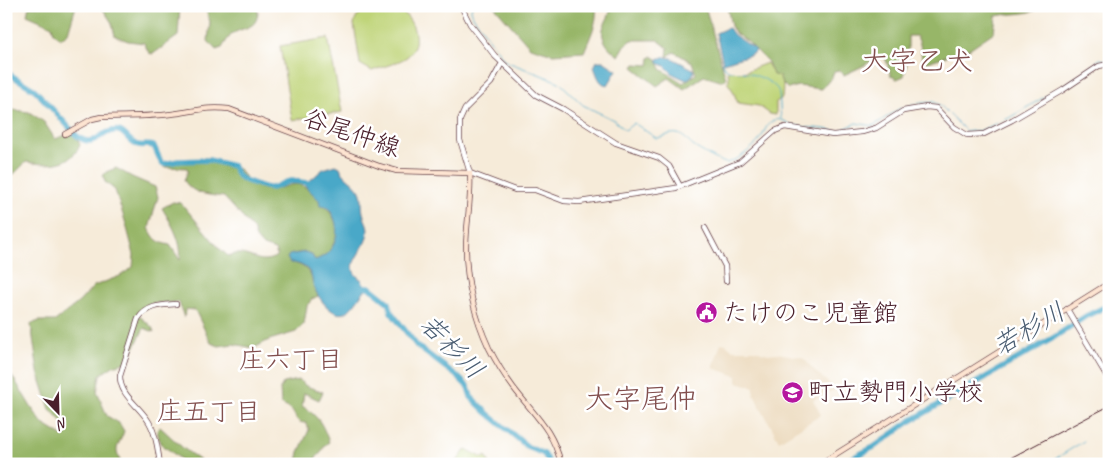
<svg xmlns="http://www.w3.org/2000/svg" width="1115" height="470" font-family="Caveat,'Klee One',sans-serif">
<style>
.built{fill:#ebd8ba}
.green{fill:#bfd478;stroke:#847a52}
.forest{fill:#97b668;stroke:#706a4a}
.water{fill:#4aa8c8;stroke:#4a647a}
.lines{fill:none;stroke-linecap:round;stroke-linejoin:round}
.stream{stroke:#4aa8c8;stroke-width:1}
.river{stroke:#4aa8c8;stroke-width:5.5}
.tertiary-casing{stroke:#643e45;stroke-width:6}
.secondary-casing{stroke:#643e45;stroke-width:6}
.tertiary{stroke:#fff;stroke-width:4.5}
.secondary{stroke:#fde4d1;stroke-width:4.5}
.rail{stroke:#4a1f2b;stroke-width:1}
.labels{text-anchor:middle;dominant-baseline:central;stroke-width:5;stroke-linejoin:round;paint-order:stroke}
.street-label{font-size:25px;fill:#4a1f2b;stroke:#fff}
.poi-label{font-size:25px;fill:#4a1f2b;stroke:#fff;text-anchor:start}
.water-label{font-size:26px;font-style:italic;fill:#4a5d72;stroke:#fff}
.neighbourhood-label{font-size:26px;fill:#824f4e;stroke:#fff}
.quarter-label{font-size:28px;fill:#824f4e;stroke:#fff}
</style>
<rect width="100%" height="100%" fill="#fff"/>
<filter id="ink" filterUnits="userSpaceOnUse"><feTurbulence type="fractalNoise" baseFrequency=".02" numOctaves="2"/><feDisplacementMap in="SourceGraphic" scale="10" xChannelSelector="R" yChannelSelector="G"/><feConvolveMatrix kernelMatrix="1 2 1 2 8 2 1 2 1" color-interpolation-filters="sRGB"/></filter>
<filter id="wash" filterUnits="userSpaceOnUse"><feTurbulence type="fractalNoise" baseFrequency=".0096" numOctaves="4" result="noise"/><feDisplacementMap in="SourceGraphic" scale="20" xChannelSelector="R" yChannelSelector="G"/><feGaussianBlur stdDeviation="1.12" result="paint"/><feColorMatrix in="noise" values="0 0 0 0 0 0 0 0 0 0 0 0 0 0 0 0 0 1.4 0 .05"/><feComposite in="paint" operator="in"/></filter>
<g filter="url(#wash)">
<rect width="100%" height="100%" fill="#f6ebd9"/>
<path class="built" d="M721,343L726,344L733,350H755L768,354L777,353L800,357L804,359L818,374L836,389L813,400L821,415L779,441L754,395V387L737,382V376L713,368Z"/>
<path class="green" d="M375,6C384,6 393,6 401,11C414,20 422,44 408,56C401,62 382,67 372,71L360,64L354,24C356,14 365,9 375,6Z
M328,38L342,112L292,120L280,46Z
M767,63L773,73L781,74C784,82 783,89 782,98L776,102V115L770,114L759,106L738,103L732,89L727,82L729,81L728,71L744,72Z
M466,449L483,458L486,456L490,464H455Z"/>
<path class="forest" d="M29,6H76L68,33L60,39L54,33L52,26L27,15Z
M101,6H180L178,36L153,54L149,53L144,43L128,41L115,36L112,23Z
M205,6H258C259,31 246,25 232,34C228,38 225,43 222,48L216,50L208,41L210,22Z
M494,6H596C598,23 590,37 584,52L553,54L530,47Z
M611,6H705L726,79L720,81L704,76L684,89L669,78L657,86L633,67L635,64L649,65L650,58L652,56L657,59L661,69L683,83L696,74L692,62L674,52L667,57L668,48L658,40H631L626,44L619,56C611,51 600,40 603,29C605,21 610,17 611,6Z
M727,6H1036V10C1024,15 1009,13 996,16L994,32L969,49L924,63C919,54 923,44 916,36H908V58L904,76L897,79L891,76L886,60L881,55L865,65L844,75L840,70L834,71L832,77L822,89L798,86L788,89L782,83L779,76L773,75L768,62L748,42L736,34L731,26Z
M6,109L29,112L44,122L55,139L71,133L78,140L80,145C71,167 46,165 26,162L13,175L12,167L6,166Z
M209,158L239,169C241,174 244,176 248,180C273,203 288,176 305,187C310,190 315,196 319,200C331,212 343,225 334,243C330,252 324,257 315,260L311,254L305,252L292,254L294,263C313,268 312,281 318,296L312,299L307,306L304,324L296,332L269,340L254,348L233,344L219,346L211,343L195,310L186,309L184,318L179,302L153,303L137,314L152,327L154,332L144,328L127,362L113,366L100,375L97,392L107,416L119,423L124,431C119,447 112,447 122,464H6V369L16,382L31,407L43,424L64,437L69,429L50,409L38,372L31,324L39,321H55L79,302L94,286L120,276L133,267L134,255L126,224L115,190L105,182L103,176L106,172L116,168L132,177L155,187L158,197L149,228C154,239 158,243 170,245L180,260C183,242 171,223 162,208L173,202L181,203L219,248L228,256C232,255 236,253 241,254C254,256 262,265 277,256L275,250L263,246L256,238L253,229L224,197C210,195 192,195 184,180L188,171L187,168L164,167L174,160Z
M299,380L306,386L323,392L319,400L304,393L302,406C319,417 322,423 329,442C322,446 323,454 315,458L317,464H293L297,462L299,452L309,430L306,423C294,423 297,415 290,409C289,408 282,405 281,404L280,389L283,383Z
M160,427L183,448L205,464H187L160,443L157,430Z"/>
<path class="water" d="M727,28H729L734,35L755,49L756,51L750,55L723,63L716,33Z
M663,57L672,58L693,69L694,71L692,76L686,80L673,74L665,66L658,63V59Z
M597,61H603L617,70L608,85C599,85 597,74 594,67Z
M336,165L340,167C343,177 351,179 357,187C365,195 360,206 364,216C365,221 368,224 368,230C368,252 339,265 362,280L365,290C360,296 354,306 348,311C334,322 316,296 313,284C312,280 312,277 310,273C306,266 298,263 290,263L287,258L289,255L305,252L311,254L315,260C339,253 343,224 327,207L320,206L319,200L306,187V184L323,169Z"/>
<g class="lines">
<path class="stream" d="M472,6L471,10L473,16L505,61L559,82L583,105L614,120L625,130L634,123L656,138C663,138 670,132 678,134C685,136 687,141 693,146C697,149 723,164 727,163C736,162 757,145 761,138C765,131 767,122 775,120C782,118 786,123 793,125C809,129 822,127 838,132L856,123L873,126L899,109L918,103L934,102L940,105L966,131H979L1009,118L1068,83L1089,69L1097,61L1100,59L1109,61
M723,62L722,64C728,73 734,71 743,72C752,73 773,81 778,90C780,94 780,112 781,118
M1047,464L1084,441"/>
<path class="river" d="M6,72L35,90L76,135C92,149 97,135 112,131C124,128 126,139 135,144C140,147 148,144 154,146L161,162L164,164L178,161L209,160L233,166C236,170 236,174 239,177C242,180 268,189 272,188C279,186 284,182 291,181C299,181 307,184 315,183
M358,287H369L389,303L391,312L417,346L457,376L468,387L471,397L487,413L528,447L544,454L550,464
M840,464L874,447L909,422L1053,338L1086,316L1109,305"/>
</g>
</g>
<g filter="url(#ink)">
<g class="lines">
<defs>
<path id="tertiary" d="M461,6L470,24L495,56L536,95L563,109L616,143L659,158L669,166L680,186
M502,63L491,83L465,109L460,120V140L470,173L515,190H535L564,201L579,202L676,188L740,162L775,131L785,127L833,135L862,132L876,128L903,111L927,107L936,108L954,127L967,135L984,134L1012,120L1063,90L1099,66L1109,64
M705,228L725,266L726,281
M1067,309L1109,380
M160,464C158,450 156,434 149,422C139,405 120,396 120,376L138,319C147,305 161,305 176,304"/>
<path id="secondary" d="M65,134L92,119L101,117C124,116 148,117 171,114C193,112 206,106 229,109L379,166L397,171L470,173C472,198 466,223 466,249C466,282 475,318 489,348C496,362 504,375 513,387C533,414 553,429 561,464
M820,464L1109,283"/>
</defs>
<use href="#tertiary" class="tertiary-casing"/>
<use href="#secondary" class="secondary-casing"/>
<use href="#tertiary" class="tertiary"/>
<use href="#secondary" class="secondary"/>
<path class="rail" d="M999,464L1109,406"/>
</g>
</g>
<defs>
<symbol id="civic-disc" viewBox="-11 -11 22 22"><circle r="9.5" fill="#b5179e" stroke="#fff"/><path d="M-.6-6.5H3V-4.5H.6V-3L4-1V1h2V6H-6V1h2V-1L-.6-3ZM-1.2 2.5V6h2.4V2.5Z" fill="#fff"/></symbol>
<symbol id="school-disc" viewBox="-11 -11 22 22"><circle r="9.5" fill="#b5179e" stroke="#fff"/><path d="M0-5L7-2L0 1L-7-2ZM-4 1L0 2.5L4 1V4Q0 6-4 4Z" fill="#fff"/></symbol>
</defs>
<g fill-rule="evenodd">
<use href="#civic-disc" x="694" y="300" width="25" height="25"/>
<use href="#school-disc" x="780" y="380" width="25" height="25"/>
</g>
<g class="labels">
<g class="street-label">
<text transform="translate(352 133) rotate(19)">谷尾仲線</text>
</g>
<g class="poi-label">
<text x="723" y="313">たけのこ児童館</text>
<text x="808" y="392">町立勢門小学校</text>
</g>
<g class="water-label">
<text transform="translate(1029 329) rotate(-30)">若杉川</text>
<text transform="translate(452 347) rotate(45)">若杉川</text>
</g>
<g class="neighbourhood-label">
<text x="291" y="359">庄六丁目</text>
<text x="209" y="411">庄五丁目</text>
</g>
<g class="quarter-label">
<text x="917" y="60">大字乙犬</text>
<text x="641" y="398">大字尾仲</text>
</g>
</g>
<rect width="1115" height="470" fill="none" stroke="#fff" stroke-width="25"/>
<g transform="translate(58 412) rotate(157)" stroke="#ffffff" stroke-width="4" paint-order="stroke">
<path d="M0-4L9 19L0 12L-9 19Z" fill="#4a1f2b"/>
<text y="-8" font-size="14" font-weight="bold" text-anchor="middle" fill="#4a1f2b">N</text>
</g>
</svg>
